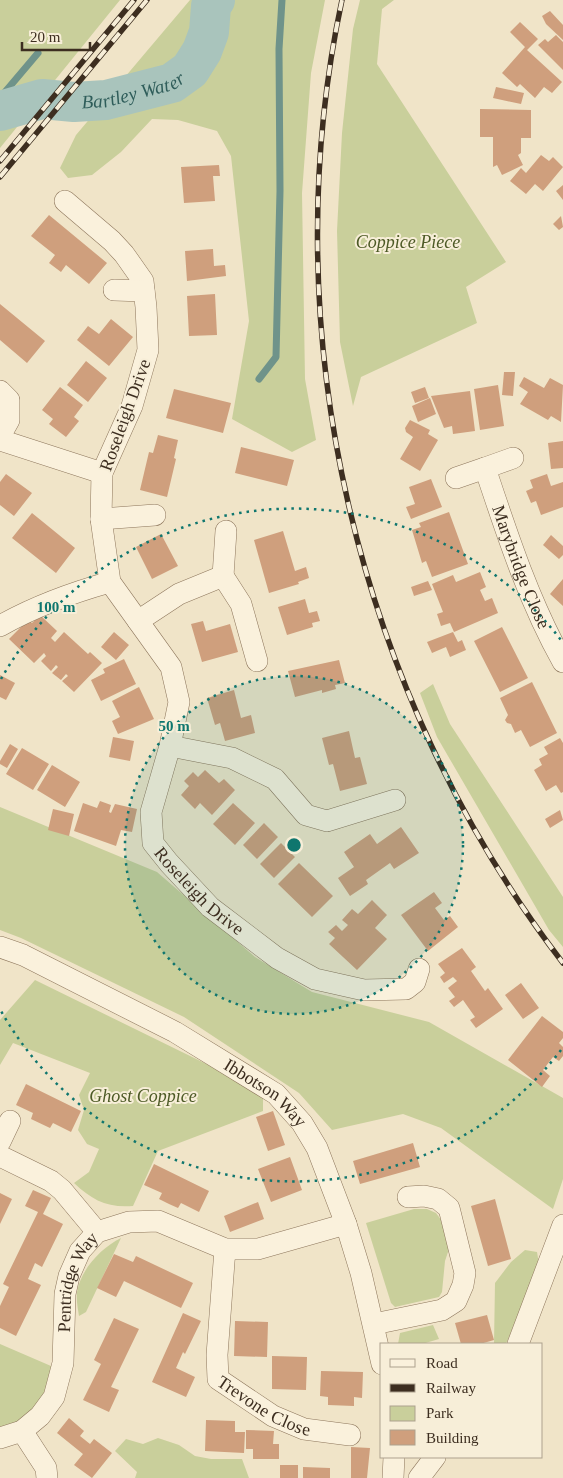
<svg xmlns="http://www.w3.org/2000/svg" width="563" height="1478" font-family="'Times New Roman',serif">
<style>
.green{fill:#c9cf9b}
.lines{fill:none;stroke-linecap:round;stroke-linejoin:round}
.stream{stroke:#6f938a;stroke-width:7}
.river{stroke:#a9c4bc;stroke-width:40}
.building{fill:#cf9f7d}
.minor-casing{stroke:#8d765c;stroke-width:22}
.minor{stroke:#faf1dc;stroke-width:21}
.rail-casing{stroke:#3d2e20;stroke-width:5.5}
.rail{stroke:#f7eed8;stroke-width:4;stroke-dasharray:11;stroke-linecap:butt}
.ring{fill:none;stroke:#0f766e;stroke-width:2.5;stroke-dasharray:2.5 5}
.labels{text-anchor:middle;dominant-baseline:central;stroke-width:4;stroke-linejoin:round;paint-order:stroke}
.park-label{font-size:18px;font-style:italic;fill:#4d5a26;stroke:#f7eed8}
.street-label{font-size:18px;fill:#3d2e20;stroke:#f7eed8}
.water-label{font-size:19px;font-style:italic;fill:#2f5d5a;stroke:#f7eed8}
.centre{fill:#0f766e;stroke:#f7eed8;stroke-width:2.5}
.ring-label{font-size:15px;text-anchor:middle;font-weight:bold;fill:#0f766e;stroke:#f7eed8;stroke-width:4;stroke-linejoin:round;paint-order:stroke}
</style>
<rect width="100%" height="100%" fill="#f0e4c8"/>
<path class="green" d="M0,0H120L0,148Z
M190,0H325L311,73L302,193L305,379L316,440L292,452L232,419L249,321L231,156L217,131L178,120L152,119L121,152L92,175L68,178L60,168L76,135Z
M360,0H394L382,9L377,64L506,262L466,287L477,323L361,377L353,406L340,342L337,231L342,133L353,29Z
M433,684L450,724L563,897V947L549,930L437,737L420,693Z
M0,807L157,872L255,957L312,992L429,1022L563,1098V1179L553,1209L441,1128L403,1114L332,1130L299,1093L184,1017L21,938L0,930Z
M35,980L233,1077L263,1096V1111L158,1151L133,1206C107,1208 92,1200 74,1183L89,1172L99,1149L87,1144L78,1130L84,1110L79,1095L90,1073L13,1043L0,1065V1020Z
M414,1209H427L436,1213L445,1225L450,1246L445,1261L442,1292L439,1297L395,1307L391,1303L366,1223Z
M121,1238L86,1312L79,1316C78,1309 76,1300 77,1292C81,1269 101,1248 121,1238Z
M525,1250L537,1252L539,1264L506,1344H494L495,1283L511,1262Z
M433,1325L439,1339L422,1344H398L400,1333Z
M0,1344L51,1366C49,1387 41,1408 23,1421C17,1425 7,1426 0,1427Z
M158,1438L179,1445L195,1456L211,1459H242L249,1478H135L137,1472L115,1451L126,1439L143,1444Z"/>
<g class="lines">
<path class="stream" d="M6,110L5,92L38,53
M259,379L276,357L280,191L279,49L282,0"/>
<path class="river" id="s1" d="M0,111L42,99L74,102L106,100L172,83L190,70L202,51L209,32L211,6L215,0"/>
</g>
<path class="building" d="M550,11L563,25V40L546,24L542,16Z
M520,22L538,39L527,50L562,82L552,93L544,87L535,98L520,84L517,87L502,73L525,47L510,32Z
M556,35L563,42V70L538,45L545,39L548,42Z
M496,87L524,93L521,104L493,98Z
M480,109L531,110V138H521V153L518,155L523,165L502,175L497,165L493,167V137H480Z
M541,155L549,161L553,157L563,167L543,191L535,184L526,194L510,181L521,168L526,173Z
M219,165L220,176H213L215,201L184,203L181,167Z
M563,185V200L556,191Z
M49,215L107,263L89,284L66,265L61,272L49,263L55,255L31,236Z
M561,216L563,227L559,230L553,224Z
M213,249L214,266L225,265L226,276L187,281L185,251Z
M215,294L217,335L189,336L187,296Z
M0,304L45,341L27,363L0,340Z
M111,319L133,337L109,366L77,340L88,326L99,334Z
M86,361L107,378L88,402L67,385Z
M504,372H515L513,396L502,395Z
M524,377L544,388L550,378L563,385L561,422L551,416L548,420L520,404L528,392L519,386Z
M498,385L504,426L480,430L474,389Z
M60,387L83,405L74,417L79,421L66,437L49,424L53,419L42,410Z
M425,387L429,398L415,403L411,392Z
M174,389L231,403L223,433L166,418Z
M470,391L475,431L453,434L452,426L444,428L431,396Z
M430,398L436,414L418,422L412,406Z
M410,420L430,430L428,434L438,440L420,471L400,459L413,437L406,432L405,428Z
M158,435L178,440L174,458L176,459L167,497L140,490L149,452L153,453Z
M563,441V468L551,469L548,443Z
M241,447L294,460L287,486L235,473Z
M6,474L32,493L14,516L0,505V482Z
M547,474L551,486L563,482V507L541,515L536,501L531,503L526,491L533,488L530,480Z
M431,479L442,507L411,519L406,507L415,504L409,487Z
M449,512L468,564L432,577L426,561L422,563L412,530L421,527L419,523Z
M32,513L75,548L56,573L12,538Z
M283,531L295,571L306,567L309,578L298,582L299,584L269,593L254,540Z
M161,534L178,566L152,579L136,547Z
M551,535L563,546V555L559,559L543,545Z
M480,572L486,587L480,590L485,601L492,598L498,613L454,632L450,623L441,626L437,614L443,612L432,584L453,575L456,582Z
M563,579V606L550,594Z
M428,581L432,590L414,596L411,587Z
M305,599L309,613L317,611L320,621L312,623L313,627L287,635L278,607Z
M40,615L57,631L51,638L55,642L64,632L88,654L90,652L102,663L74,692L62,681L68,676L66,674L61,680L52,673L58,667L56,665L51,671L41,661L46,656L44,653L34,663L9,639L28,620L32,623Z
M203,621L206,631L230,624L238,652L202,662L191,624Z
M502,627L528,678L500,692L474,641Z
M114,632L129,645L116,660L101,647Z
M453,632L458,642L462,640L466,650L450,657L446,647L432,653L427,642Z
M124,659L136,684L101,701L91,680L105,673L103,669Z
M339,660L345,683L335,685L336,689L322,693V690L295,697L288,671Z
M0,675L15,683L6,700L0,697Z
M532,682L557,733L530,747L521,730L515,733L511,724L507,723L505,720L508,715L500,698Z
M139,687L154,719L118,734L112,721L120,717L112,701Z
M234,690L241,718L251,715L255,733L225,741L220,723L215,725L207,698Z
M349,731L355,758L360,757L367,784L340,791L333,764L329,765L322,738Z
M113,737L134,741L130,761L109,757Z
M560,738L563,743V792L561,793L556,785L546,791L534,770L542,765L539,759L548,754L544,747Z
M10,744L18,749L7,768L0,764V761Z
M22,748L49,764L33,790L6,774Z
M52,765L80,782L65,807L37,790Z
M205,770L219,783L224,779L235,790L212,815L200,803L195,809L181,795L189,786L184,781L193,772L198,777Z
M100,801L111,805L109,812L111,813L115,804L137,809L132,832L121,830L116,846L74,831L83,803L97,808Z
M233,803L255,823L235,845L213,824Z
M53,809L74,814L69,836L48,830Z
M560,810L563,820L550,828L545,819Z
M264,823L278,837L257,859L243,845Z
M401,827L419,853L394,869L390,863L366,880L368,884L350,896L338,878L354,867L344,852L370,834L377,844Z
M281,843L295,857L274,878L260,864Z
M299,863L333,896L312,917L278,884Z
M434,892L442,903L435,908L444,920L450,916L458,927L428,951L401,915Z
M372,900L387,915L375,928L387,939L357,970L329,944L335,938L328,932L336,925L342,931L348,925L342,920L352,909L358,914Z
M462,948L476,967L471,971L485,991L488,988L503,1009L476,1028L470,1020L475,1017L463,1000L454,1007L449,1001L455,997L448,988L457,981L453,977L444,983L440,977L445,973L438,964Z
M521,983L539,1008L523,1019L505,995Z
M542,1016L563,1032V1038L559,1043L563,1047V1056L559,1061L553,1057L543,1070L550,1076L542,1087L508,1060Z
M26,1084L81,1111L71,1132L53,1123L50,1128L31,1119L33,1113L16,1105Z
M273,1111L285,1145L268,1151L256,1117Z
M413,1143L420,1167L360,1184L353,1161Z
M290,1157L302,1190L271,1202L258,1169Z
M154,1164L209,1191L199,1212L181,1203L178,1208L169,1204L159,1199L162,1193L144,1185Z
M33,1190L51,1198L43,1214L63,1224L42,1267L35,1263L28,1279L41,1285L16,1336L0,1328V1306L9,1287L3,1284L38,1212L25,1206Z
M0,1193L12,1199L0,1224Z
M495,1199L511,1259L488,1266L471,1206Z
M258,1202L264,1219L230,1232L224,1216Z
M114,1254L133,1262L136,1256L193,1283L181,1308L124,1281L116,1297L97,1288Z
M183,1313L201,1321L185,1354L183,1352L176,1368L195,1377L186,1397L152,1382Z
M487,1315L494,1340L480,1344H461L455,1323Z
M114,1318L139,1329L111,1387L119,1390L109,1412L83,1400L101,1364L94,1360Z
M235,1321L268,1322L267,1357L234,1356Z
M272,1356L307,1357L306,1390L272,1389Z
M321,1371L363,1372L362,1398L354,1397V1406L328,1405V1397L320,1396Z
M69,1418L84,1431L80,1436L90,1444L94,1439L112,1453L92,1478L74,1465L83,1454L57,1433Z
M206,1420L235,1421V1432H245L244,1453L205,1451Z
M246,1430L274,1431L273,1444H279V1459H253V1449H246Z
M351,1447L370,1448L367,1478H351Z
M280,1465H298V1478H280Z
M303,1467L330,1468V1478H303Z"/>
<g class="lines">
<defs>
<g id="minor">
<path id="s2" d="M65,201L112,241L124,254L143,281L146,307L148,350L132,406L102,473L101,519L110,582L171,667L179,702L170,746L151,812L153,843L169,863L210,907L277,958L315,979L364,990L406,989L415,982L419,969"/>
<path d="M114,290L144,291"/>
<path d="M0,391L9,400V420L0,436"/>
<path d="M0,440L102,473"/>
<path id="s3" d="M513,458L485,468C507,534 529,602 563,662"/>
<path d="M456,478L485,468"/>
<path d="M101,519L155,515"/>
<path d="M223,576L241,604L257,661"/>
<path d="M138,621L179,594L223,576L226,531"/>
<path d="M0,626C35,606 71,593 110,582"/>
<path d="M170,746L232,758L275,779L306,815L327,821L395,800"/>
<path id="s4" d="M0,947L23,955L175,1032L276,1094L302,1123L317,1148L346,1224L361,1273L382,1364"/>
<path d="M0,1142L10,1121"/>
<path d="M0,1156L51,1181L62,1190L97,1232"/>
<path id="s5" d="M225,1249L217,1355L218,1379L273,1416L304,1429L350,1435"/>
<path d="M374,1324L442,1310L456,1301L463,1285L465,1273L449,1208L438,1199L424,1196L408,1197"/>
<path d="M518,1344L563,1225"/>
<path d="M22,1431L46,1468L47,1478"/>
<path id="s6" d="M0,1438L22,1431L40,1416L54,1397L63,1363L65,1294L69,1276L80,1251L97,1232L129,1222L158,1221L225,1249H258L346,1224"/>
<path d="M393,1478L394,1457"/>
<path d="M419,1478L435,1457"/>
</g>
</defs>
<use href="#minor" class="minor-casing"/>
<use href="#minor" class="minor"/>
<defs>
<path id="rail" d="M342,0C271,331 357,695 563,963
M0,161L134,0
M0,177L147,0"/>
</defs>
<use href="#rail" class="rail-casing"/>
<use href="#rail" class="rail"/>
</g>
<circle cx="294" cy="845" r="169" fill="#0f766e" fill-opacity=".12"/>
<g class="ring">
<circle cx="294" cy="845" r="169"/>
<path d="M561 1050A337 337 0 0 1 1 1011M1 679A337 337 0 0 1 561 640"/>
</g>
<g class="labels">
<g class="park-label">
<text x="408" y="242">Coppice Piece</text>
<text x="143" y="1096">Ghost Coppice</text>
</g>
<g class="street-label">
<text transform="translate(125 415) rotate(-70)">Roseleigh Drive</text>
<text stroke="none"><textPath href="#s3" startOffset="135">Marybridge Close</textPath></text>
<text stroke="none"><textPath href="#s2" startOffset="775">Roseleigh Drive</textPath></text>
<text stroke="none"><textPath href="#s4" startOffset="304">Ibbotson Way</textPath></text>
<text stroke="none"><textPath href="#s6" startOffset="189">Pentridge Way</textPath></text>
<text stroke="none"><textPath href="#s5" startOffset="184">Trevone Close</textPath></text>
</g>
<g class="water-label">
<text stroke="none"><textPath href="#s1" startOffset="136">Bartley Water</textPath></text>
</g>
</g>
<circle cx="294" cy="845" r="8" class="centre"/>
<g class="ring-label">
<text x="56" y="612">100 m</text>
<text x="174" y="731">50 m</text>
</g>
<rect x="380" y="1343" width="162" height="115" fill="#f7eed8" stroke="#ada18e"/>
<rect x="390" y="1359" width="25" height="8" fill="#faf1dc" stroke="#ada18e"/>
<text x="426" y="1368" font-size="15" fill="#3d2e20">Road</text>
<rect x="390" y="1384" width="25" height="8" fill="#3d2e20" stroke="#ada18e"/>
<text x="426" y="1393" font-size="15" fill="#3d2e20">Railway</text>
<rect x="390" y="1406" width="25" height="15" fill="#c9cf9b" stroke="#ada18e"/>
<text x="426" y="1418" font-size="15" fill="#3d2e20">Park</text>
<rect x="390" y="1430" width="25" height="15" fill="#cf9f7d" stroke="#ada18e"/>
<text x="426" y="1443" font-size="15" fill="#3d2e20">Building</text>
<path d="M22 42v8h68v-8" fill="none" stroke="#3d2e20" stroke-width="2.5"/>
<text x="30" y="42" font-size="15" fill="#3d2e20" stroke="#f7eed8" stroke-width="4" paint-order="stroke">20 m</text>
</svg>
